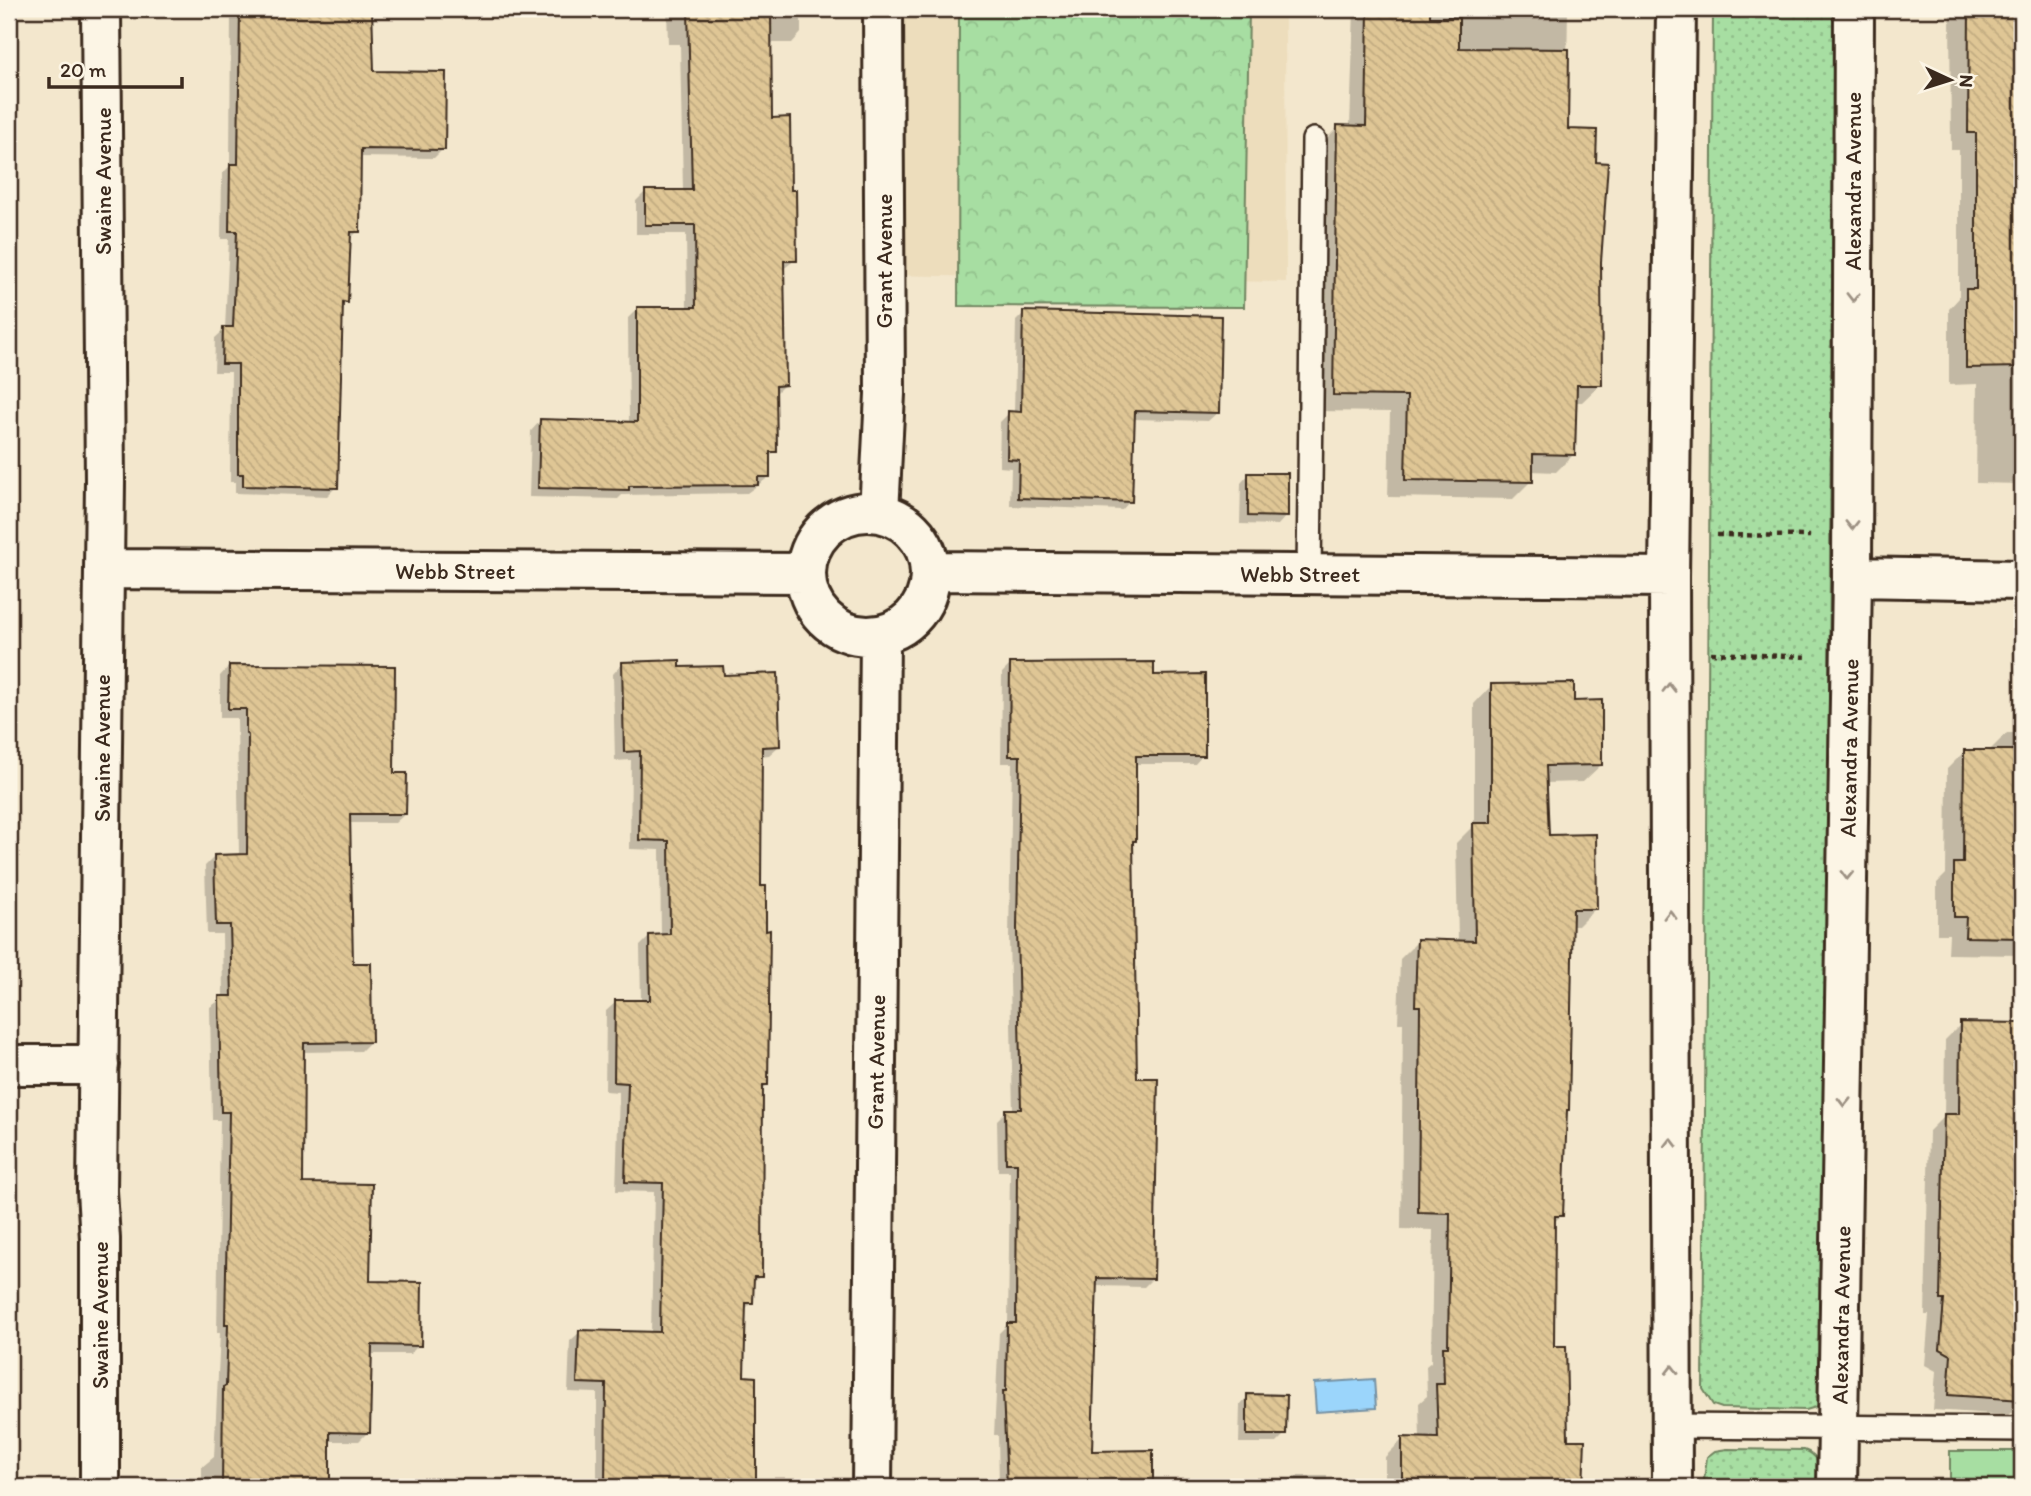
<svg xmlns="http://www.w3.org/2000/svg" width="2031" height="1496" font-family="Itim,sans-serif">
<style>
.built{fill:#edddbc}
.grass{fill:url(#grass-dots);stroke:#718460;stroke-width:2}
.park{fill:url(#park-crowns);stroke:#718460;stroke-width:2}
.pitch{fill:#a7dea2;stroke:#718460;stroke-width:2}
.water{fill:#9bd5fb;stroke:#7591a3;stroke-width:2}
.shadow{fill:#0003}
.building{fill:url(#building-back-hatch);stroke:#3b2a1e;stroke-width:2}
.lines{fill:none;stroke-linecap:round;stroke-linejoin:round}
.service-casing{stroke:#3b2a1e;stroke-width:28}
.minor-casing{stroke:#3b2a1e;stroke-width:44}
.path{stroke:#3b2a1e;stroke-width:4.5;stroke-dasharray:5 5;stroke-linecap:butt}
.service{stroke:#fcf5e5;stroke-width:23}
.minor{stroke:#fcf5e5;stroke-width:38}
.oneway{stroke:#9c9082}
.labels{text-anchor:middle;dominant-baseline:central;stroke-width:5;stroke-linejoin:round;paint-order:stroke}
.street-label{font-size:23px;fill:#3b2a1e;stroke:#fcf5e5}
</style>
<defs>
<pattern id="grass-dots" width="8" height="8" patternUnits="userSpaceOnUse" patternTransform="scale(1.75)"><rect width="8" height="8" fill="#a7dea2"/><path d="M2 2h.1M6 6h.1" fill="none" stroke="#91bf8b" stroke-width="1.8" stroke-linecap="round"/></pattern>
<pattern id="park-crowns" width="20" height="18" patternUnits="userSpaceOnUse" patternTransform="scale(1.75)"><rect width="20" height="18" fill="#a7dea2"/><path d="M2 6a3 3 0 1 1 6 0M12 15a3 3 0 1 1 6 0" fill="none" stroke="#91bf8b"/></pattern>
<pattern id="building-back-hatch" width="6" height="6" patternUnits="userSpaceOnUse" patternTransform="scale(1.75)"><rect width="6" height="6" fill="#dfc695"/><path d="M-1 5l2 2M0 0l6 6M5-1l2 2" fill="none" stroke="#c0aa80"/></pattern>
</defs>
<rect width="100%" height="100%" fill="#f3e7cd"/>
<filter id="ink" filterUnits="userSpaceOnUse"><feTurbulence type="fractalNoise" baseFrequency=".0143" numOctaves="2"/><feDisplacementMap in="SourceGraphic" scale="14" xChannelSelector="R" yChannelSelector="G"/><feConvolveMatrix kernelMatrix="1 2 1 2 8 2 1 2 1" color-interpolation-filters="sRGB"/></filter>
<g filter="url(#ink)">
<path class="built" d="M884,9H1285L1286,282L884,275Z"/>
<path class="grass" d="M1713,9H1834L1824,1389L1823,1401L1816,1407L1806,1410L1722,1408L1713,1405L1703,1389Z
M1727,1449L1804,1450C1822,1456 1820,1470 1822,1487H1703L1707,1457L1715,1451Z"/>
<path class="park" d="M959,9H1249L1244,307L958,306Z"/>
<path class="pitch" d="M1950,1451H2022V1487H1950Z"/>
<path class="water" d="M1374,1379L1376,1408L1316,1412L1314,1383Z"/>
<path class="shadow" d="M231,9H371L373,73L443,149L434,158L359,157L358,231L349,240L347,302L341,307L336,487L327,496L235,493V482H230L231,372H214L215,338L225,329L229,239H221L222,174L230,166Z
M667,9H801V33L792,43H770V119L789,192L795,260L782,270L784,385L775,394V451L768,458L769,477L747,493L622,495L618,499L529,497L531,431L540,421L629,424L628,318L637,309H687L686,234H636V201L646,191H683L680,44H668Z
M1354,9H1568L1566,131L1595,164L1599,262L1600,385L1582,402H1575L1573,455L1556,472L1531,471V481L1513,499L1388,497L1390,412L1316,411L1320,145L1338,127H1350Z
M1950,9H2022V484L1976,483L1977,384L1949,385V309L1959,298V150H1951Z
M1024,313L1217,413L1208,421L1133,419L1130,501L1122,510L1010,506L1011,468L999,467L1000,422L1009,413H1014L1016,321Z
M1249,474L1286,516L1278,525L1240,524L1241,483Z
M9,521H11L9,682Z
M622,664L679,669L722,677L779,746L769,755L760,756L759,888L767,1085L762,1090L760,1276L752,1285L751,1303L744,1310L742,1378H755L754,1487H597V1393L568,1392L570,1341L580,1332L651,1333L654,1192L616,1191L619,1092L605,1091L606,1011L616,1002H641L640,946L650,936H661L660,850L630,849L631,760L615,761L613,674Z
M1011,664L1152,676L1203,755L1195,764H1134V840L1131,844L1135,1080L1153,1278L1144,1287L1095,1286L1090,1453L1151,1452V1487H999L998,1435H994L999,1333L1008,1324L1010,1171H998L997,1120L1006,1111H1013L1009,937L1012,763H1001L1002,673Z
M229,666L392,774L405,814L395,823H348L352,965L370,1042L361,1051L302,1052L301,1185L368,1283L419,1345L410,1354H370L368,1432L359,1441H328V1487H202V1467L214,1457L220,1333H217L220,1120H212L210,1007L223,998L222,934H207L205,866L214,857L239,856L237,718H220V676Z
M1491,686L1573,703L1601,765L1583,782L1545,783L1547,837L1596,908L1578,926H1571L1561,1216L1553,1223V1347L1566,1442H1583L1582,1487H1385V1457L1403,1439H1420L1419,1403L1427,1396L1426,1366L1431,1362L1433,1230L1401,1229L1403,1023H1398L1400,959L1418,941L1458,942L1456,843L1474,825V704Z
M2007,733H2022V955L1948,954L1949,934H1937V883L1946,874L1947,769L1964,752L1989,751Z
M1961,1024L2022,1025V1404L2008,1415L1933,1410L1936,1371L1925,1365L1929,1315H1925L1929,1131L1944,1116L1945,1040Z
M1248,1396L1284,1435L1276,1443H1239L1240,1405Z
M1294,1476H1327V1487H1285Z"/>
<path class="building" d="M240,9H372L374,71L446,72L445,150L361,149L360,232H351L348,303L343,302L338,488L243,486V474H238V364H222L223,327H233L237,231H229L230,164H238Z
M688,9H771L772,118L790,117L791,190H796L797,261H784L786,385L776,386L777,452H770V477H758V485L629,486V490L538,488L540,419L637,422V307H696L695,225H645V190H692Z
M1368,9H1430V17H1459V48L1569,49L1568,129L1597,130L1596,162L1608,163L1601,262L1602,385H1577L1575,455L1533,454V482L1405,480L1407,396L1333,395L1337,125L1366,126Z
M1969,9H2022V367L1966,368V289H1976V133H1968Z
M1023,311L1221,316L1219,413L1135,411L1132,502L1018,498L1019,460L1007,459L1008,411L1021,412Z
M1248,473H1288V517L1248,516Z
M680,660V667L723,666L724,675L778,673L780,746L762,747L761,886H766V931L770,930L768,1085H763L762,1277H754L753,1303H746L744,1376L756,1377V1487H605L606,1384L577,1383L579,1330L660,1332L663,1183L625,1182L628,1083L614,1082L615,1000H650L649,935L670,934L669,841L639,840L640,751L624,752L622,662Z
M1154,662V675L1205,674V756H1136V841H1133L1137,1078H1158L1154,1279L1097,1278L1092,1451L1153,1450V1487H1007L1003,1391H1006L1007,1323H1016L1017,1163H1006L1005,1109H1021L1017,928L1020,756H1009L1010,663Z
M229,665L395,666L394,773H407L406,814H350L353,963H371L372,1042L304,1043L303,1183L372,1184L370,1281L422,1282L421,1346L372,1345L370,1433L330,1432V1487H222L223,1387L226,1386L228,1324H225L229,1112H221L219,996H232L230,925H216L214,855L247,854L248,735L246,734V709H228Z
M1574,683V701L1602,700V765L1546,766L1549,835L1596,834L1597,909H1573L1569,1110H1567L1563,1216H1555L1554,1346H1566L1568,1440H1585L1583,1487H1402V1437L1438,1438L1436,1384H1444L1443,1347H1448L1450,1213L1418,1212L1420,1006H1415L1417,939L1475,941L1473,823H1491V684Z
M1964,750H2022V938L1965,937L1966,917H1954V863H1963Z
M1960,1022L2022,1023V1400L1948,1395L1951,1355L1940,1349L1944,1300H1940L1944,1114H1959Z
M1247,1394L1287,1395L1286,1435H1247Z"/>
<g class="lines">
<defs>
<path id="service" d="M1309,574L1314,140
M1672,1426L2022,1429"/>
<path id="minor" d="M806 574a62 62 0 1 1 124 0a62 62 0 1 1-124 0Z
M879,513L885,394L883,9
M104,569L806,573
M931,571L1669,577
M1852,577L2022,580
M9,1065H99
M100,1487V1239L97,1191L105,481L101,9
M872,1487L880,636
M1672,1487L1669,577L1676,9
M1837,1487L1852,577L1854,9"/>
</defs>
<use href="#service" class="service-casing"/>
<use href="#minor" class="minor-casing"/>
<path class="path" d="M1717,535L1810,536
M1711,653L1810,657"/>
<use href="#service" class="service"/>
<use href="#minor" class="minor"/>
</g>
<defs><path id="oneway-chevron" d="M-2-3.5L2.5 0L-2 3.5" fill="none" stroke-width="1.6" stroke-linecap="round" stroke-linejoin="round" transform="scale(1.75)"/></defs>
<g class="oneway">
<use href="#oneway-chevron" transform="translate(1853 297) rotate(90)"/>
<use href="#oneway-chevron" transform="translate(1852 525) rotate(90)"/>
<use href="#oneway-chevron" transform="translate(1669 688) rotate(-90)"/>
<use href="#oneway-chevron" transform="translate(1847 875) rotate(91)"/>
<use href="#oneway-chevron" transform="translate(1670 915) rotate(-90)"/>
<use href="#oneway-chevron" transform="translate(1844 1102) rotate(91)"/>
<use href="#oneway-chevron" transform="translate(1671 1143) rotate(-90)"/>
<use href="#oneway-chevron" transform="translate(1672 1370) rotate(-90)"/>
</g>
</g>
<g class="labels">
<g class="street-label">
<text transform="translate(103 181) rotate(-90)">Swaine Avenue</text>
<text transform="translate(1853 181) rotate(-90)">Alexandra Avenue</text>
<text transform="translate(884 261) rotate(-90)">Grant Avenue</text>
<text x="455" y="571">Webb Street</text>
<text x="1300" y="574">Webb Street</text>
<text transform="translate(102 748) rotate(-90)">Swaine Avenue</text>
<text transform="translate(1849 748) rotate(-89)">Alexandra Avenue</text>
<text transform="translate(876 1062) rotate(-89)">Grant Avenue</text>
<text transform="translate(100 1315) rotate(-90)">Swaine Avenue</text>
<text transform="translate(1841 1315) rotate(-89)">Alexandra Avenue</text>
</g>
</g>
<rect width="2031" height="1496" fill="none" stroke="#fcf5e5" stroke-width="35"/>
<rect x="18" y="18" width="1996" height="1461" fill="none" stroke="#3b2a1e" stroke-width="2.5" filter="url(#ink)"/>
<g transform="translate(1950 80) rotate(94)" stroke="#fcf5e5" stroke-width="5" paint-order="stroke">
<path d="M0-5L12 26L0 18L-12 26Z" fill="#3b2a1e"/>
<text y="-10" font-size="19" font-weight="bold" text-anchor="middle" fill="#3b2a1e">N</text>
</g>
<path d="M49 77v10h133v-10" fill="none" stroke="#3b2a1e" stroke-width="3.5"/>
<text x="60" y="77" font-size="21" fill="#3b2a1e" stroke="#fcf5e5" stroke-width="5" paint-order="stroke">20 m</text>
</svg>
